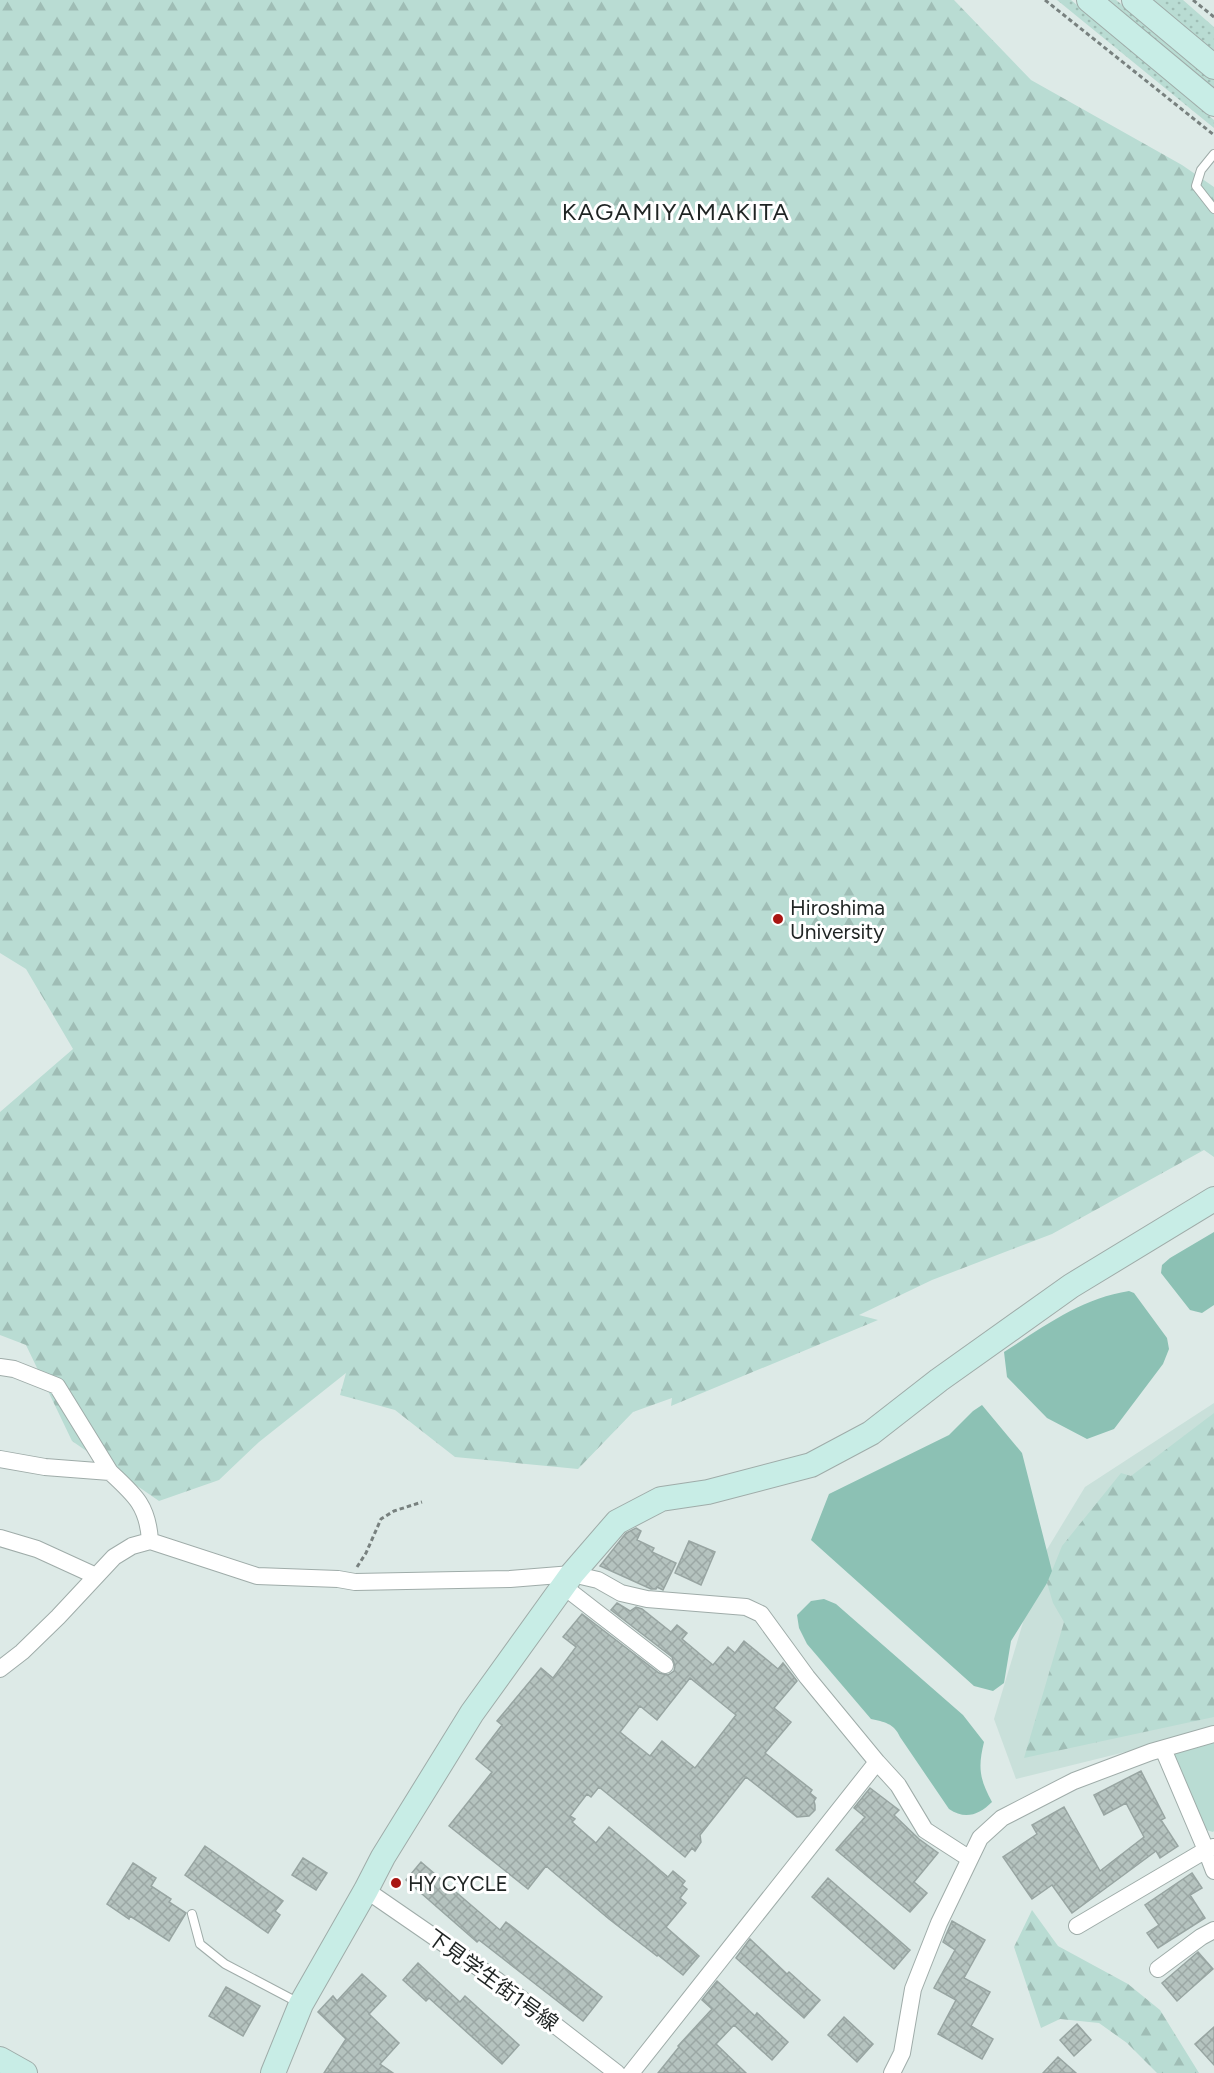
<svg xmlns="http://www.w3.org/2000/svg" width="1214" height="2073" font-family="Figtree,'Noto Sans JP',sans-serif">
<style>
.built{fill:#c9e0da}
.grass{fill:url(#grass-dots)}
.forest{fill:url(#forest-firs)}
.park{fill:#b9dcd3}
.water{fill:#8cc1b4}
.building{fill:url(#building-cross-hatch);stroke:#98a5a2;stroke-width:1.5;fill-rule:evenodd}
.lines{fill:none;stroke-linecap:round;stroke-linejoin:round}
.lane-casing{stroke:#9faca9;stroke-width:10}
.street-casing{stroke:#9faca9;stroke-width:18}
.secondary-casing{stroke:#9faca9;stroke-width:26}
.path{stroke:#78817f;stroke-width:3;stroke-dasharray:4.5 3;stroke-linecap:butt}
.lane{stroke:#fff;stroke-width:8}
.street{stroke:#fff;stroke-width:16}
.secondary{stroke:#c8ede6;stroke-width:24}
.poi-dot{fill:#a91613;stroke:#fff;stroke-width:2}
.labels{text-anchor:middle;dominant-baseline:central;stroke-width:6;stroke-linejoin:round;paint-order:stroke}
.poi-label{font-size:21px;fill:#1f2423;stroke:#fff;text-anchor:start}
.street-label{font-size:21px;fill:#1f2423;stroke:#fff}
.quarter-label{font-size:24px;letter-spacing:1.5px;fill:#1f2423;stroke:#fff}
</style>
<defs>
<pattern id="grass-dots" width="8" height="8" patternUnits="userSpaceOnUse" patternTransform="scale(1.5)"><rect width="8" height="8" fill="#b9dcd3"/><path d="M2 2h.1M6 6h.1" fill="none" stroke="#9fbdb5" stroke-width="1.8" stroke-linecap="round"/></pattern>
<pattern id="forest-firs" width="22" height="20" patternUnits="userSpaceOnUse" patternTransform="scale(1.5)"><rect width="22" height="20" fill="#b9dcd3"/><path d="M5 1l3.5 6h-7zM16 11l3.5 6h-7z" fill="#9fbdb5"/></pattern>
<pattern id="building-cross-hatch" width="8" height="8" patternUnits="userSpaceOnUse" patternTransform="scale(1.5)"><rect width="8" height="8" fill="#b5c3bf"/><path d="M0 0l8 8M0 8l8-8" fill="none" stroke="#9ba7a4"/></pattern>
</defs>
<rect width="100%" height="100%" fill="#ddeae7"/>
<path class="built" d="M1214,1403V1730L1016,1779L994,1719L1043,1556L1085,1487Z"/>
<path class="grass" d="M1057,0H1071L1214,120V128Z
M1102,0H1116L1214,79V93Z
M1149,0H1183L1214,27V54Z"/>
<path class="forest" d="M0,0H954L1031,80L1182,165L1214,187V1157L1204,1150L1052,1234L932,1280L859,1315L878,1320L671,1406L672,1398L633,1412L578,1469L455,1457L395,1410L340,1395L346,1373L259,1442L219,1480L159,1501L72,1441L26,1345L0,1335V1112L73,1049L26,969L0,953Z
M1214,1413V1717L1024,1758L1064,1622L1053,1603L1047,1583L1062,1546L1121,1473L1131,1476Z
M1032,1910L1058,1946L1128,1984L1160,2010L1199,2073H1157L1127,2043L1099,2023L1060,2019L1041,2028L1014,1947Z"/>
<path class="park" d="M1214,1738V1831L1213,1832L1200,1828L1169,1749Z"/>
<path class="water" d="M1214,1232V1305L1202,1313L1190,1310L1161,1273L1162,1265L1170,1258Z
M1129,1291L1134,1293L1167,1338L1169,1349L1163,1364L1114,1429L1087,1439L1047,1418L1007,1377L1004,1352C1043,1327 1082,1298 1129,1291Z
M982,1405L1022,1453L1052,1571L1047,1583L1011,1641L1004,1683L993,1691L974,1686L811,1540L829,1494L949,1435L973,1411Z
M824,1599L836,1604L963,1715L984,1742C978,1767 979,1778 992,1802C979,1815 965,1820 949,1809L900,1737C894,1723 884,1722 871,1719L807,1644L799,1628L797,1615L811,1601Z"/>
<path class="building" d="M636,1528L641,1531L637,1540L654,1548L652,1552L676,1563L663,1590L657,1587L656,1589H651L600,1566L626,1533Z
M689,1541L715,1552L701,1585L675,1573Z
M617,1603L630,1611L636,1607L642,1609L671,1632L677,1625L687,1633L682,1639L713,1665L728,1647L735,1653L744,1641L778,1669L783,1663L797,1681L774,1708L791,1722L765,1753L812,1790L810,1793L816,1798L814,1801L815,1805V1810L809,1816L797,1817L746,1777L700,1835L701,1842L695,1851L692,1848L685,1857L599,1787L591,1797L587,1794L570,1816L575,1819L572,1822L596,1843L609,1827L668,1877L673,1871L685,1881L682,1885L687,1889L680,1898L686,1903L666,1927L699,1956L683,1975L658,1955L657,1956L609,1919L546,1866L528,1889L449,1826L492,1772L476,1759L502,1725L497,1721L541,1668L553,1678L576,1647L563,1637L582,1614L659,1673L668,1675L674,1671L675,1666L672,1657L611,1610ZM690,1678L736,1715L695,1768L662,1741L650,1756L620,1732L640,1706L657,1720Z
M1141,1771L1165,1818L1161,1820L1178,1846L1160,1858L1156,1851L1072,1913L1052,1885L1032,1899L1003,1857L1037,1834L1032,1825L1064,1807L1100,1871L1144,1837L1126,1803L1104,1815L1094,1795Z
M870,1788L899,1810L894,1815L919,1839L938,1853L914,1882L927,1893L910,1912L836,1850L865,1817L854,1808Z
M205,1846L283,1901L275,1911L280,1915L268,1933L185,1875Z
M303,1858L327,1873L316,1890L292,1875Z
M421,1862L500,1930L506,1922L602,1997L583,2021L479,1940L477,1942L406,1880Z
M133,1863L156,1878L151,1886L171,1899L169,1902L186,1913L169,1941L130,1916L129,1919L107,1904Z
M1192,1873L1202,1888L1190,1895L1205,1918L1158,1948L1147,1933L1159,1925L1145,1905Z
M828,1878L910,1950L894,1969L812,1897Z
M952,1921L985,1940L964,1978L990,1992L971,2026L993,2039L982,2059L938,2034L956,2000L934,1988L955,1950L943,1942Z
M750,1939L787,1974L789,1972L820,2000L804,2018L736,1958Z
M1198,1952L1213,1969L1177,2001L1162,1983Z
M418,1963L460,2002L465,1996L519,2045L502,2064L429,1998L426,2001L403,1980Z
M362,1974L386,1996L369,2014L399,2043L380,2064L393,2073H324L346,2039L318,2012L333,1996L337,2001Z
M717,1981L755,2016L757,2013L788,2042L772,2060L734,2025L716,2044L746,2073H658L679,2047L678,2046L712,2009L702,2000Z
M226,1987L260,2006L243,2036L209,2016Z
M844,2017L873,2044L857,2062L828,2035Z
M1077,2024L1091,2040L1074,2056L1060,2040Z
M1214,2027V2065L1195,2044Z
M1058,2057L1076,2073H1043Z"/>
<g class="lines">
<defs>
<path id="lane" d="M1214,154L1201,170L1196,186L1214,209
M192,1914L200,1944L225,1964L301,2004"/>
<path id="street" d="M0,1367L14,1369L57,1386L110,1472L45,1467L0,1459
M110,1472C135,1495 148,1506 150,1541
M0,1538L37,1549L96,1576
M563,1586L665,1665
M0,1669L22,1652L58,1617L114,1557L132,1546L150,1541L257,1576L338,1579L355,1582L510,1579L572,1574L598,1580L621,1593L647,1599L746,1607L761,1614L807,1677L877,1762
M1213,1847L1206,1850L1214,1871
M366,1890L498,1981L617,2073
M1077,1926L1206,1850L1163,1749
M1158,1969L1201,1937L1214,1930
M631,2073L877,1762L898,1785L925,1830L970,1859
M892,2073L902,2053L913,1989L939,1923L980,1838L1002,1818L1074,1781L1151,1752L1214,1734"/>
<path id="secondary" d="M1089,0L1214,104
M1134,0L1214,67
M0,2059L25,2073
M273,2073L301,2004L366,1890L383,1857L472,1713L572,1574L617,1522L661,1499L708,1492L811,1465L871,1433L939,1380L1071,1286L1214,1199"/>
</defs>
<use href="#lane" class="lane-casing"/>
<use href="#street" class="street-casing"/>
<use href="#secondary" class="secondary-casing"/>
<path class="path" d="M1045,0L1214,135
M1193,0L1214,17
M357,1567L366,1553L381,1519L394,1511L422,1502"/>
<use href="#lane" class="lane"/>
<use href="#street" class="street"/>
<use href="#secondary" class="secondary"/>
</g>
<g class="poi-dot">
<circle cx="778" cy="919" r="6"/>
<circle cx="396" cy="1883" r="6"/>
</g>
<g class="labels">
<g class="poi-label">
<text x="790" y="907">Hiroshima<tspan x="790" dy="24">University</tspan></text>
<text x="408" y="1883">HY CYCLE</text>
</g>
<g class="street-label">
<text transform="translate(493 1980) rotate(36)">下見学生街1号線</text>
</g>
<g class="quarter-label">
<text x="676" y="211">KAGAMIYAMAKITA</text>
</g>
</g>
</svg>
